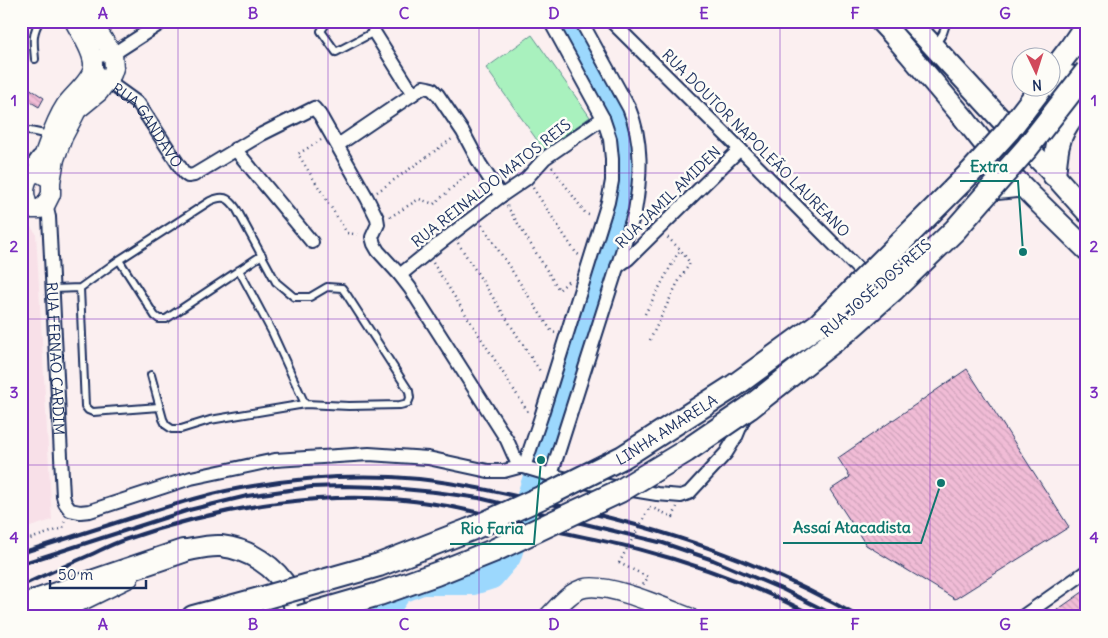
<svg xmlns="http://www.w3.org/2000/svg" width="1108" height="638" font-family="Delius,sans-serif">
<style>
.built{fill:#f8e0e8}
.grass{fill:#a9f1be;stroke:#62908e}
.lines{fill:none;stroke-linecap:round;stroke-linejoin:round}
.river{stroke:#9cd8fd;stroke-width:24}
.building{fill:url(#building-back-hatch);stroke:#1b2f5e}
.lane-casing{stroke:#1b2f5e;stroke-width:10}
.street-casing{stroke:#1b2f5e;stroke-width:16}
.secondary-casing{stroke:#1b2f5e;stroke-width:21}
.primary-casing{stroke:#1b2f5e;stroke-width:24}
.highway-casing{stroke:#1b2f5e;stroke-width:26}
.path{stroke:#1b2f5e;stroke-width:2.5;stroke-dasharray:1 4;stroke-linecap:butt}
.lane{stroke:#fdfcf7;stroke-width:6}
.street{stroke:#fdfcf7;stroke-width:12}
.secondary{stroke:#fdfcf7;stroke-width:18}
.primary{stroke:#fdfcf7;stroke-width:20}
.highway{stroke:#fdfcf7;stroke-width:22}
.rail{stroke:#1b2f5e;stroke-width:4}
.highway-bridge-casing{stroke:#1b2f5e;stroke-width:26;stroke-linecap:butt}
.path-bridge{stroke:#1b2f5e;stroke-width:2.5;stroke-dasharray:1 4;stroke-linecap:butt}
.highway-bridge{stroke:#fdfcf7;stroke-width:22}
.grid{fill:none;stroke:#7b2cbf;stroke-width:1;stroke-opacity:0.55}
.labels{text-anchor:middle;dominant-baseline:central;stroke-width:5;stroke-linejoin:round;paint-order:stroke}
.street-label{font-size:15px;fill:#1b2f5e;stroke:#fdfcf7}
.leader{fill:none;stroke:#0f766e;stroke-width:2}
.callout-dot{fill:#0f766e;stroke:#fdfcf7;stroke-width:2}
.callout-label{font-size:16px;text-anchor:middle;font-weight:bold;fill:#0f766e;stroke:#fdfcf7;stroke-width:5;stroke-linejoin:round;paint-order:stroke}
.neatline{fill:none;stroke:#7b2cbf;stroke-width:2}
.grid-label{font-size:16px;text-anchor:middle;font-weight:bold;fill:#7b2cbf}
</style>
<defs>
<pattern id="building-back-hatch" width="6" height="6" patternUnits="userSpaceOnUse" patternTransform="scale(1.25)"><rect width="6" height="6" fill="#f1bcd6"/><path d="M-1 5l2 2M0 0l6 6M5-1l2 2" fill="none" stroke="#cea2ba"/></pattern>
</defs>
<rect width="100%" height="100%" fill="#fbeff0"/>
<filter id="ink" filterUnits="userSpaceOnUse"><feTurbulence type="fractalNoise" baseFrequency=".02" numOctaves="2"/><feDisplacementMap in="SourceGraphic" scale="10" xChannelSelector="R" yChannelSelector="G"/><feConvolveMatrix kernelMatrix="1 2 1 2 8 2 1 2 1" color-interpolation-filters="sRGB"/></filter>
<g filter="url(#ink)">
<path class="built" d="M21,221L28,224L36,233L52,520L21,530Z"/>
<path class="grass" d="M532,35L590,117L544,150L486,68Z"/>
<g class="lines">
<path class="river" d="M382,617L400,592L422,583H473L492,577L509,557L621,212L627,182L626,149L618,117L567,21"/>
</g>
<path class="building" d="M29,88L44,98L39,107L24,98Z
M967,369L1069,527L955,599L866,545L830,490L850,477L838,458Z
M1087,589V617H1047Z"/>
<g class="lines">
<defs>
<path id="lane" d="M328,21L321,31L336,52L374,32L376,21
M936,44L943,33L947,21
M35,59C34,46 31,33 40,21
M30,131L49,135
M21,165L31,162L36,155
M239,270L272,332L305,404
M80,288L85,406L88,410L93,412L159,407
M53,289L80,288L119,260
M151,375L163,419L166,425L172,429H181L210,420L305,404L349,406L400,405L408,403L410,398L409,391L347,295L342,288L327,287L310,297H294L276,282L236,208C228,197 223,195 210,201L119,260L155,316L159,319H166L262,255"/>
<g id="street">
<path d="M611,21L740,149L878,289"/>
<path d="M374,32L413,94"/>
<path d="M91,53L98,56L113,54L164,21"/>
<path id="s1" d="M94,67L107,81L139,104L184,173L188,176L194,175L262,134L314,108L320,115L367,198L377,218L378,224L372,237L374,244L378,251L400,275L410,288L507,440L519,467"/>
<path d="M338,145L419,90L423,87L428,88L432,89L438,95L463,132L480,164L501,196"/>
<path d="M235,149L312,242"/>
<path d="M988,194L1027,190"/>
<path id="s2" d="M46,204L49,217L63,496L65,503L70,510L80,512L90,511L191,478L275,460L369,454L428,458L488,471H504L519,467H524L551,475L572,480L657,494L681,496L689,493L726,453L736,437L746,413"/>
<path d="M617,267L628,259L740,149"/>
<path d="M400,275L427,253L501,196L526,179L545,158L603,118"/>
<path d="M818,339L868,297"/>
<path d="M524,467L541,417L608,202L612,181V159L610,139L603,118L550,21"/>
<path d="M551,475L635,211C641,176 643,141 629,108L581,21"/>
<path d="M1022,617L1087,571"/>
</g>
<path id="secondary" d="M36,173C47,152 51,127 65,106C72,95 93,80 93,66C94,52 80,33 74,21
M21,209H40L46,204L51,194V182L55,159L63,137L74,116L77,110L99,92L112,74L114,68L113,54L91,21
M31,209C19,196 26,163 45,176
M42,617L84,600L129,578
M548,617C558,607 570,591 585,588C610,583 665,608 689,617"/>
<path id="primary" d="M880,21L894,36L963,117L998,161L1033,197L1087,250
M910,21L1019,139L1054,175L1087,212
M1015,150L1019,139L1062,80L1069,76L1077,78L1082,84L1084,94
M183,551C195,549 208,545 221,546C248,549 276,566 289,591C293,598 295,609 296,617"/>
<path id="highway" d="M1050,75L1070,49L1087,24
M1054,175C1056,160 1056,143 1064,129C1070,118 1079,107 1087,97
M21,606L183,551
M193,617L263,598"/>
</defs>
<use href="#lane" class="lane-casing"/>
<use href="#street" class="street-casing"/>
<use href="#secondary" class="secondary-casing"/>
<use href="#primary" class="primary-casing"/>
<use href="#highway" class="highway-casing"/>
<path class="path" d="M321,140L298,154L347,233L361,235
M552,167L586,214L592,216
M533,188L576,253L579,255
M377,192L452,139
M507,206L559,290L570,280
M390,217L419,199L434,204L471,171
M482,225L552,332L556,333
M458,243L540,371L542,372
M433,263L528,412L530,413
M645,314L680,249
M650,340L677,284L690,263L680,249L667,237
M650,507L673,517L677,507
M21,542L63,528L65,521
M619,563L648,577L643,585"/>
<use href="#lane" class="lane"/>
<use href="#street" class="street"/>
<use href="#secondary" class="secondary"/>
<use href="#primary" class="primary"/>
<use href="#highway" class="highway"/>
<path class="rail" d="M21,553C59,541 96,529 134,517C173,505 212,492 253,486C307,477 363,474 419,479C465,484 511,495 556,505C665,529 763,562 859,617
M21,564L189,510L247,496L311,487L342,486L380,487L435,492L479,498L663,543L713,560L784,590L838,617
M21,586C44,575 67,565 90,555C101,550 112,544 124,540C222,506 332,487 435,504C476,510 516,523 556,531C583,537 611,542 638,549C699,565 760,587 816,617"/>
<defs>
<g id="highway-bridge">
<path id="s3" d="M263,598L379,565L474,528L549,494L623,457L734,386L819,324L971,172L1008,131L1041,88"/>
<path d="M300,617L379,594L436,574L493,551L550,524L620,491L686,451L749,408L849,329L893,290L955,230L1027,148L1087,71"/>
</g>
</defs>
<use href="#highway-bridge" class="highway-bridge-casing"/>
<path class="path-bridge" d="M619,563L650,507"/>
<use href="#highway-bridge" class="highway-bridge"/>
</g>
</g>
<path class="grid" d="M178,21V617M328,21V617M479,21V617M629,21V617M780,21V617M930,21V617M21,173H1087M21,319H1087M21,465H1087"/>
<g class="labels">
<g class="street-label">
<text stroke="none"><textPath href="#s1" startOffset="80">RUA GANDAVO</textPath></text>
<text transform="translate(756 143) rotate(45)">RUA DOUTOR NAPOLEÃO LAUREANO</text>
<text transform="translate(491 183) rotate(-38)">RUA REINALDO MATOS REIS</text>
<text transform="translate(668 197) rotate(-44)">RUA JAMIL AMIDEN</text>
<text transform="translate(876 288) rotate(-41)">RUA JOSÉ DOS REIS</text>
<text stroke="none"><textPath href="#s2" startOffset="155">RUA FERNÃO CARDIM</textPath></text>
<text stroke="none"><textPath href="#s3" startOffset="439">LINHA AMARELA</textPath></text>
</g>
</g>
<path class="leader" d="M1023 252L1018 181H960M941 483L921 543H783M541 460L534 544H450"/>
<g class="callout-dot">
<circle cx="1023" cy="252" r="5"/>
<circle cx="941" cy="483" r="5"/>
<circle cx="541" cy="460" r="5"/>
</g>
<g class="callout-label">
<text x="989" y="172">Extra</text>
<text x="852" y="533">Assaí Atacadista</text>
<text x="492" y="534">Rio Faria</text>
</g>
<rect width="1108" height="638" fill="none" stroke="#fdfcf7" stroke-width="55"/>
<g transform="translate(1036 72) rotate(176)"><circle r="24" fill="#fdfcf7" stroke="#a3aaba"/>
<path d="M0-4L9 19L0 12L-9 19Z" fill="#d1495b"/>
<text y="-8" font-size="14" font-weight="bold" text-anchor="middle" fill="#1b2f5e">N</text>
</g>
<path d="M50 580v8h96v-8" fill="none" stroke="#1b2f5e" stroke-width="2.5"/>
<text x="58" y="580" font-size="15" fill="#1b2f5e" stroke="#fdfcf7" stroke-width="4" paint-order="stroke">50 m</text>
<rect x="28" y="28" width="1052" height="582" class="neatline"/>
<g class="grid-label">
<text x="103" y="19">A</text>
<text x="253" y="19">B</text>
<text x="404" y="19">C</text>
<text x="554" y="19">D</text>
<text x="704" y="19">E</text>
<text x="855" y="19">F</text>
<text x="1005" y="19">G</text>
<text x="14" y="106">1</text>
<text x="1094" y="106">1</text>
<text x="14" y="252">2</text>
<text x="1094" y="252">2</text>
<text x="14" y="398">3</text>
<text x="1094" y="398">3</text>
<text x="14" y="543">4</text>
<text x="1094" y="543">4</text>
<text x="103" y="630">A</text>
<text x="253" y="630">B</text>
<text x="404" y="630">C</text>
<text x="554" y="630">D</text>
<text x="704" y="630">E</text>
<text x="855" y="630">F</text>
<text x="1005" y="630">G</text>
</g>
</svg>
